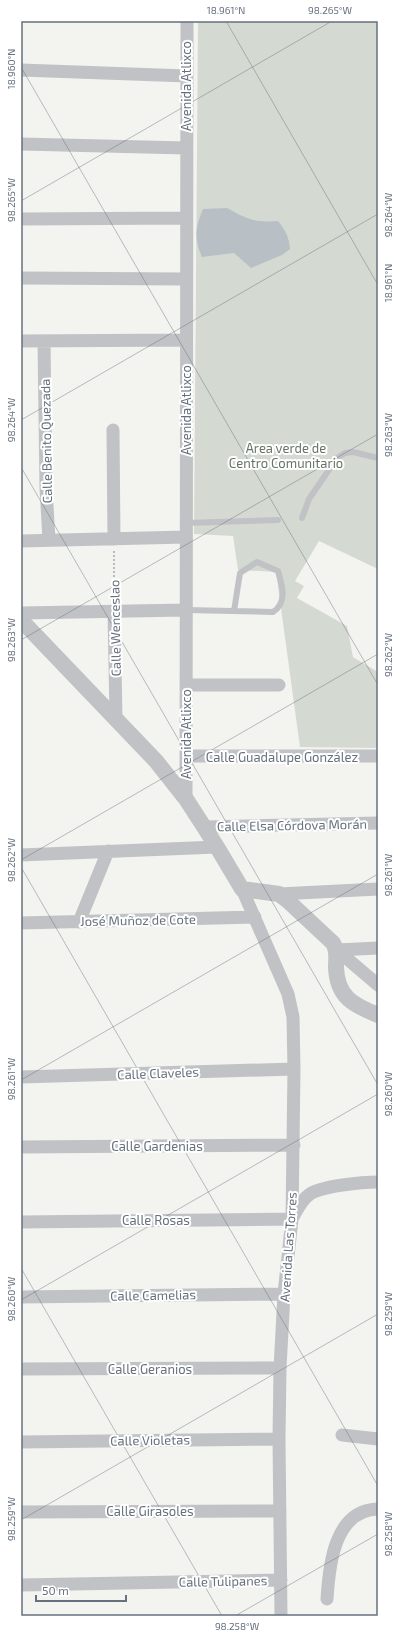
<svg xmlns="http://www.w3.org/2000/svg" width="399" height="1637" font-family="'Exo 2',sans-serif">
<style>
.green{fill:#d4dad2}
.water{fill:#b8c0c5}
.lines{fill:none;stroke-linecap:round;stroke-linejoin:round}
.path{stroke:#b7b9bc;stroke-width:2;stroke-dasharray:2 2;stroke-linecap:butt}
.service{stroke:#c0c2c5;stroke-width:6}
.minor{stroke:#c0c2c5;stroke-width:13}
.tertiary{stroke:#c0c2c5;stroke-width:16}
.ticks{fill:none;stroke:#66707e;stroke-width:1;stroke-opacity:0.45}
.labels{text-anchor:middle;dominant-baseline:central;stroke-width:4;stroke-linejoin:round;paint-order:stroke}
.street-label{font-size:13px;fill:#66707e;stroke:#fff}
.park-label{font-size:13px;fill:#657664;stroke:#fff}
.neatline{fill:none;stroke:#66707e;stroke-width:1.5}
.ticks-label{font-size:10px;text-anchor:middle;fill:#66707e}
</style>
<rect width="100%" height="100%" fill="#f3f4f0"/>
<path class="green" d="M198,21H378V569L319,541L295,581L304,586L297,598L347,626L353,657L378,672V748L300,747L276,572L238,570L233,536L194,534Z"/>
<path class="water" d="M227,208C247,219 255,223 278,221C286,231 289,237 290,249L282,255L251,268L234,253L202,257C194,239 195,227 203,209Z"/>
<g class="lines">
<path class="path" d="M114,551V600"/>
<path class="service" d="M302,518L309,499L337,458L345,453L353,452L378,458
M186,523L278,520
M186,610L273,612C288,602 282,585 278,571L257,562L240,573L234,611"/>
<path class="minor" d="M21,70L187,76
M21,144L186,148
M21,219L186,218
M21,278L186,279
M21,341L186,340
M44,342L46,488L49,540
M113,430L114,539
M21,541L186,537
M114,611L116,718
M21,613L186,610
M186,685H279
M186,756H378
M186,799L187,21
M205,827L378,823
M21,855L217,847
M242,889L288,994L293,1017L294,1069L292,1219L284,1294L280,1368L279,1439L281,1616
M279,894L378,889
M79,922L108,851
M21,923L255,917
M337,950L378,985
M337,950L378,948
M21,1077L294,1069
M21,1147L294,1145
M21,1222L292,1219C297,1210 301,1200 310,1194C322,1186 362,1182 378,1182
M21,1297L284,1294
M21,1369L280,1368
M342,1435L378,1439
M21,1442L279,1439
M21,1512L280,1511
M21,1585L281,1580
M327,1599C329,1566 334,1510 378,1509"/>
<path class="tertiary" d="M21,620L156,761L186,799L217,847L242,889L279,894L288,901L333,943C338,951 336,958 336,967C337,997 353,1005 378,1015"/>
</g>
<path class="ticks" d="M226,21L378,285M21,67L378,685M21,201L332,21M21,420L378,214M21,467L378,1085M21,640L378,434M21,860L378,654M21,867L378,1486M21,1080L378,874M21,1268L222,1616M21,1300L378,1094M21,1520L378,1314M235,1616L378,1534"/>
<g class="labels">
<g class="street-label">
<text transform="translate(186 86) rotate(-90)">Avenida Atlixco</text>
<text transform="translate(186 410) rotate(-90)">Avenida Atlixco</text>
<text transform="translate(46 441) rotate(-91)">Calle Benito Quezada</text>
<text transform="translate(115 628) rotate(-91)">Calle Wenceslao</text>
<text transform="translate(186 734) rotate(-90)">Avenida Atlixco</text>
<text x="282" y="757">Calle Guadalupe González</text>
<text transform="translate(292 825) rotate(-1)">Calle Elsa Córdova Morán</text>
<text transform="translate(138 920) rotate(-1)">José Muñoz de Cote</text>
<text transform="translate(158 1073) rotate(-2)">Calle Claveles</text>
<text x="157" y="1146">Calle Gardenias</text>
<text x="156" y="1220">Calle Rosas</text>
<text transform="translate(288 1247) rotate(-86)">Avenida Las Torres</text>
<text transform="translate(153 1295) rotate(-1)">Calle Camelias</text>
<text x="150" y="1369">Calle Geranios</text>
<text transform="translate(150 1440) rotate(-1)">Calle Violetas</text>
<text x="150" y="1511">Calle Girasoles</text>
<text transform="translate(223 1581) rotate(-1)">Calle Tulipanes</text>
</g>
<g class="park-label">
<text x="286" y="448">Area verde de<tspan x="286" dy="15">Centro Comunitario</tspan></text>
</g>
</g>
<rect width="399" height="1637" fill="none" stroke="#ffffff" stroke-width="44"/>
<path d="M36 1595v6h90v-6" fill="none" stroke="#66707e" stroke-width="2"/>
<text x="42" y="1595" font-size="12" fill="#66707e" stroke="#ffffff" stroke-width="3" paint-order="stroke">50 m</text>
<rect x="22" y="22" width="355" height="1593" class="neatline"/>
<g class="ticks-label">
<text x="226" y="14">18.961°N</text>
<text x="330" y="14">98.265°W</text>
<text transform="translate(11 69) rotate(-90)" y="4">18.960°N</text>
<text transform="translate(11 200) rotate(-90)" y="4">98.265°W</text>
<text transform="translate(388 215) rotate(-90)" y="4">98.264°W</text>
<text transform="translate(388 283) rotate(-90)" y="4">18.961°N</text>
<text transform="translate(11 420) rotate(-90)" y="4">98.264°W</text>
<text transform="translate(388 435) rotate(-90)" y="4">98.263°W</text>
<text transform="translate(11 640) rotate(-90)" y="4">98.263°W</text>
<text transform="translate(388 655) rotate(-90)" y="4">98.262°W</text>
<text transform="translate(11 860) rotate(-90)" y="4">98.262°W</text>
<text transform="translate(388 875) rotate(-90)" y="4">98.261°W</text>
<text transform="translate(11 1079) rotate(-90)" y="4">98.261°W</text>
<text transform="translate(388 1094) rotate(-90)" y="4">98.260°W</text>
<text transform="translate(11 1299) rotate(-90)" y="4">98.260°W</text>
<text transform="translate(388 1314) rotate(-90)" y="4">98.259°W</text>
<text transform="translate(11 1519) rotate(-90)" y="4">98.259°W</text>
<text transform="translate(388 1534) rotate(-90)" y="4">98.258°W</text>
<text x="237" y="1630">98.258°W</text>
</g>
</svg>
